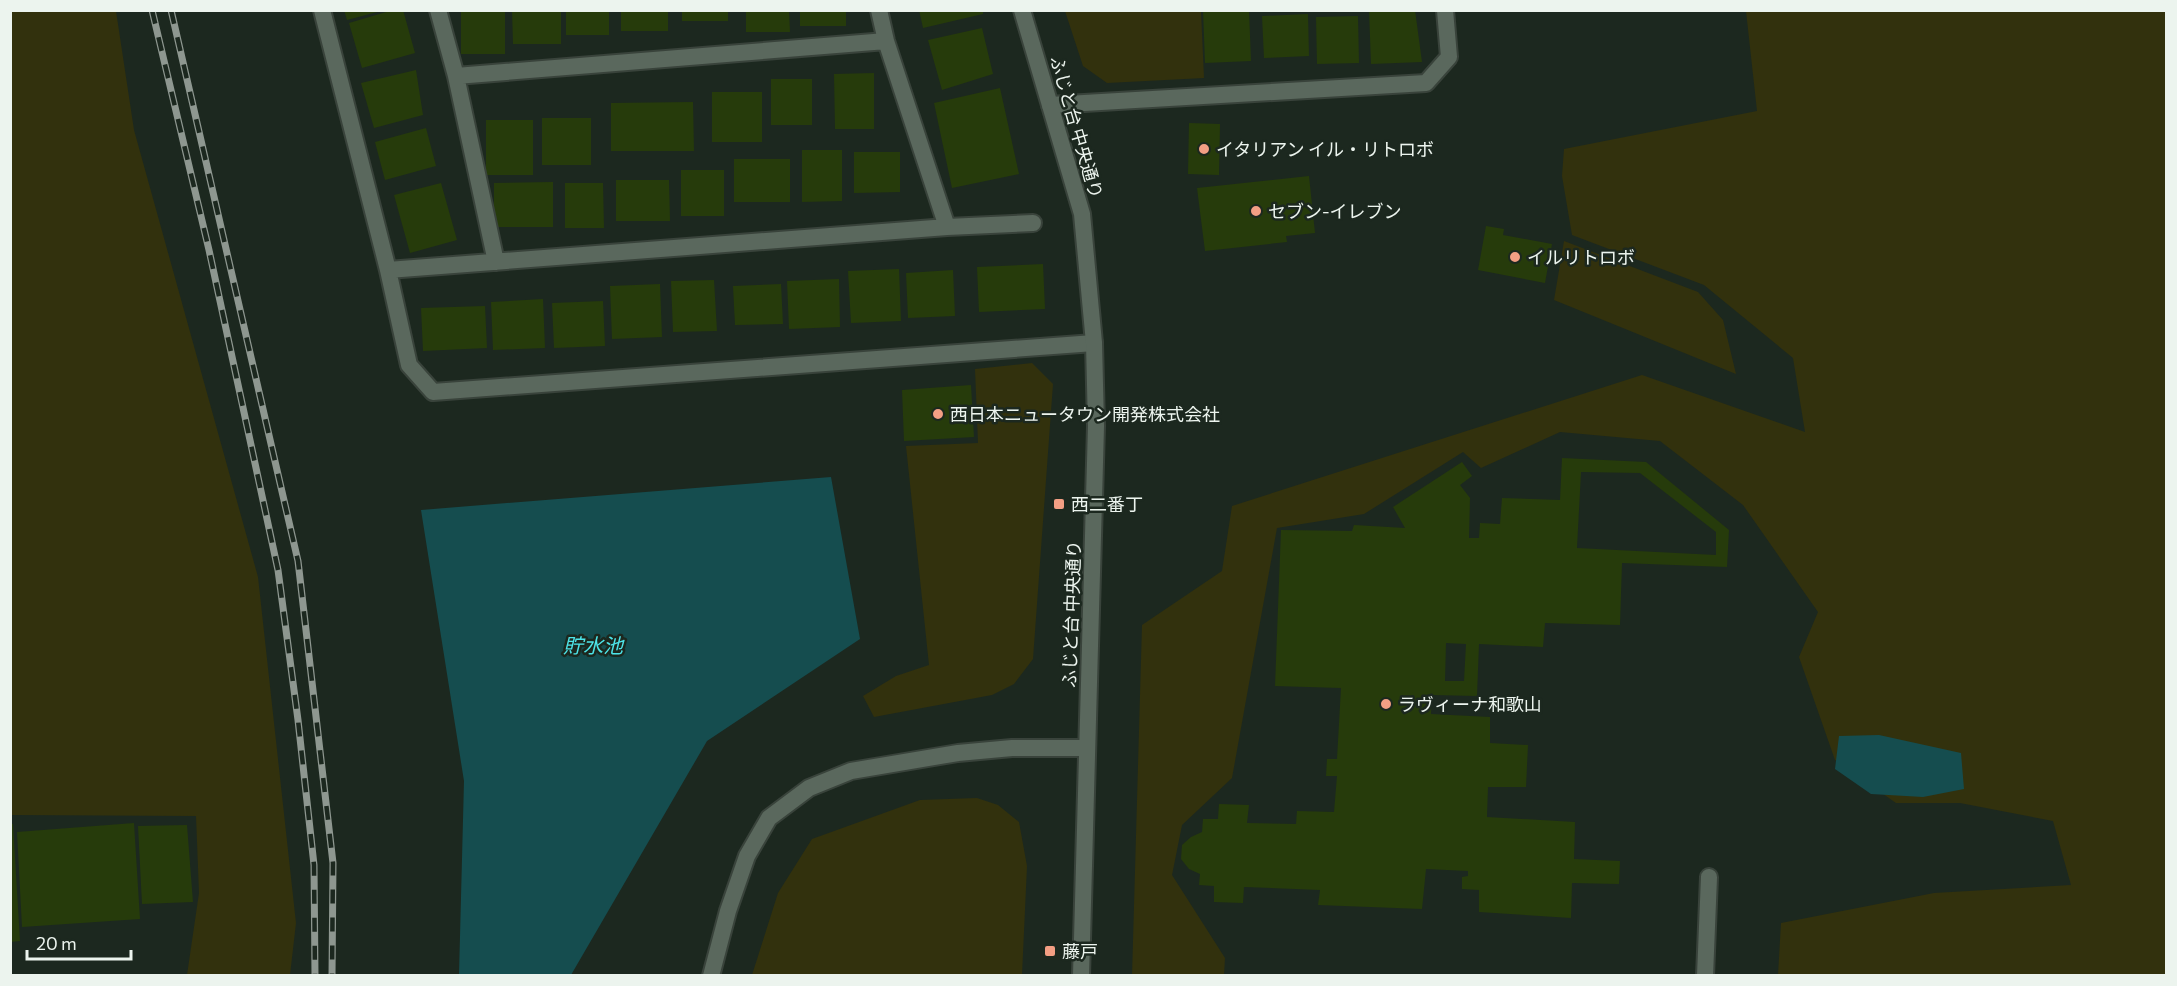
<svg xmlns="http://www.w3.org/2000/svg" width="2177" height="986" font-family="Commissioner,'Noto Sans JP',sans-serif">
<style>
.green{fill:#32310d}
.water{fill:#154d4f}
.building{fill:#263b0b;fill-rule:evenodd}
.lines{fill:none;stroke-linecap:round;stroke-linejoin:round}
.service-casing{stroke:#39433b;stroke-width:20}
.minor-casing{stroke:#39433b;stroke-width:20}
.tertiary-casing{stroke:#39433b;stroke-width:20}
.service{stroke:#5a685d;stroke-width:16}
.minor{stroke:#5a685d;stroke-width:16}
.tertiary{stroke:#5a685d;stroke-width:16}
.rail-casing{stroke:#8e9790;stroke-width:7}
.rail{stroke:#1c281f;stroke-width:4.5;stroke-dasharray:14;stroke-linecap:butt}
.poi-dot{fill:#f39f84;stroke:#1c281f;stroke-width:2}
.labels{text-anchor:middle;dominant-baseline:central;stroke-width:5;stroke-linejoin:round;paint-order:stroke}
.street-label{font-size:18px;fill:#ecf4ee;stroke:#1c281f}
.poi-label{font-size:18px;fill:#ecf4ee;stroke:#1c281f;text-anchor:start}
.water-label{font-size:20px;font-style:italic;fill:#4de4e8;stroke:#1c281f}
</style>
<rect width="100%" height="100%" fill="#1c281f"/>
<path class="green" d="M11,10L116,11L134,130L258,577L296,923L290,975H187L199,893L196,816L11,815Z
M1065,11H1201L1204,78L1107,83L1083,66Z
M1746,11H2166V975H1778L1781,923L1934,893L2071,885L2053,821L1960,803H1896L1835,760L1799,657L1818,612L1743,505L1660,441L1560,432L1481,468L1463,452L1364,514L1277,528L1232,778L1182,825L1172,875L1225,958L1224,975L1132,976L1142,625L1222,571L1232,506L1642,375L1805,432L1793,358L1704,285L1572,235L1562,176L1564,149L1757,111Z
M1564,241L1698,292L1723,320L1736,374L1554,300Z
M1032,363L1053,384L1033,659L1014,684L992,695L874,717L863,696L896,676L929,665L906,446L978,443L975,369Z
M977,798L998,805L1019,822L1027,866L1022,975H752L778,893L812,839L920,800Z"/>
<path class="water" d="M831,477L860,639L707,741L571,975H459L464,781L421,510Z
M1879,735L1961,753L1964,789L1923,797L1871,794L1835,769L1839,736Z"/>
<path class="building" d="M344,10H381V11L347,20Z
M393,10H403L415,53L362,68L349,23Z
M461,10H505V54H461Z
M512,10H561V44H513Z
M566,10H609V35H566Z
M621,10H668V31H621Z
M682,10H728V21H682Z
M746,10H789L790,32H746Z
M800,10H846V26H800Z
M919,10H983V14L923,28Z
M1203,10H1249L1251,61L1205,63Z
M1369,10H1415L1422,62L1371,64Z
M1308,14L1309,56L1264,58L1262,16Z
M1358,16L1359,63L1317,64L1316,17Z
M982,28L993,74L942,90L928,40Z
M416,70L423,115L374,128L361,83Z
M874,73V129H835L834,74Z
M771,79H812V125H771Z
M1000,88L1019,174L952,188L934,103Z
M712,92H762V142H712Z
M693,102L694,151H611V103Z
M542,118H591V165H542Z
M486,120H533V175H486Z
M1189,123L1220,124L1219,175L1188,174Z
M426,128L436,166L385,180L375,142Z
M802,150H842V201L802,202Z
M854,152H900V192L854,193Z
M734,159H790V202H734Z
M681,170H724V216H681Z
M1309,176L1315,233L1286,236L1287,242L1205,251L1197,188Z
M616,180H669L670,221H616Z
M553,182V227H494V183Z
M441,183L457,240L410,253L394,195Z
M565,183H603L604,228H565Z
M1486,226L1504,229L1503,235L1552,244L1545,283L1478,270Z
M1043,264L1045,309L979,312L977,267Z
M899,269L901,321L851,323L848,271Z
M953,270L955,316L908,318L906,273Z
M839,279L840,327L789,329L787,281Z
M714,280L717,331L673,332L671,281Z
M660,284L662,337L612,339L610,286Z
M781,284L783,324L735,325L733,286Z
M543,299L545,348L493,350L491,302Z
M603,301L605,346L554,348L552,303Z
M485,306L487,348L423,351L421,308Z
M971,385L974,437L904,441L902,390Z
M1562,458L1646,462L1729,530L1727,567L1622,563L1620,625L1545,623L1543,647L1479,644L1477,696L1432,695L1431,714L1490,717V743L1528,745L1526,787H1488L1487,817L1575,822L1574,859L1620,861L1619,884L1572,883L1571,918L1479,912V890L1462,889V877L1468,876V871L1426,869L1422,909L1318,905L1320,890L1244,887L1243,903L1214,902V886L1199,885L1200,874L1189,869L1181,859L1182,845L1191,837L1202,832L1203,819H1218L1219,804L1249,805L1247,823L1296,824L1297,811L1334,812L1337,776H1326L1327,759H1337L1341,688L1275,686L1281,530L1352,531L1354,525L1405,528L1393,507L1462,462L1472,476L1460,485L1470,498L1469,538H1479L1480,523L1500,524L1502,498L1560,500ZM1581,472L1640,473L1716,532V555L1577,548ZM1446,643L1466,644L1464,681H1445Z
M134,823L140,919L22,927L17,832Z
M10,824H13L20,941L10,942Z
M187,825L193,902L142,904L138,826Z"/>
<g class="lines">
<defs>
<path id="service" d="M1705,976L1709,877"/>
<path id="minor" d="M322,10L388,270L409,365L433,392L1094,343
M438,10L456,76L496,262
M879,10L886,41L947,227
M456,76L886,41
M1050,105L1426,83L1449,57L1445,10
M388,270L947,227L1033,223"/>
<path id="tertiary" d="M1022,10L1082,214L1094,343L1096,426L1081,976
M711,976L728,911L747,856L769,818L809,788L851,771L958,753L1012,748H1087"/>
</defs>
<use href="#service" class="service-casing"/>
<use href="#minor" class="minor-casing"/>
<use href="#tertiary" class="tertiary-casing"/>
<use href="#service" class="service"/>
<use href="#minor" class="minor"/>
<use href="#tertiary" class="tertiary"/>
<defs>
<path id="rail" d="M152,10L209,250L278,570L298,720L314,865L315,976
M171,10L298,561L333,863L332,976"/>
</defs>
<use href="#rail" class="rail-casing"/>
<use href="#rail" class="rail"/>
</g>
<g class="poi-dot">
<circle cx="1204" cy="149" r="6"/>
<circle cx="1256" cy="211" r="6"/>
<circle cx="1515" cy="257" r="6"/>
<circle cx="938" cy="414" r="6"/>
<rect x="1053" y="498" width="12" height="12" rx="3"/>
<circle cx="1386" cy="704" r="6"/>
<rect x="1044" y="945" width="12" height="12" rx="3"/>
</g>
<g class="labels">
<g class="street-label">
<text transform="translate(1077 127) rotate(74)">ふじと台 中央通り</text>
<text transform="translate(1071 614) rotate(-88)">ふじと台 中央通り</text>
</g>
<g class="poi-label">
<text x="1216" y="149">イタリアン イル・リトロボ</text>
<text x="1268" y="211">セブン-イレブン</text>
<text x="1527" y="257">イルリトロボ</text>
<text x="950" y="414">西日本ニュータウン開発株式会社</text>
<text x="1071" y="504">西二番丁</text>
<text x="1398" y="704">ラヴィーナ和歌山</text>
<text x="1062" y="951">藤戸</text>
</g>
<g class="water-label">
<text x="593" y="645">貯水池</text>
</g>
</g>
<rect width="2177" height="986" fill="none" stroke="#ecf4ee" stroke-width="24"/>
<path d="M27 950v9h104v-9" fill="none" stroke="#ecf4ee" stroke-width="3"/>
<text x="36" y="950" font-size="18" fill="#ecf4ee" stroke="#1c281f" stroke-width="4.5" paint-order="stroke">20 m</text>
</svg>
